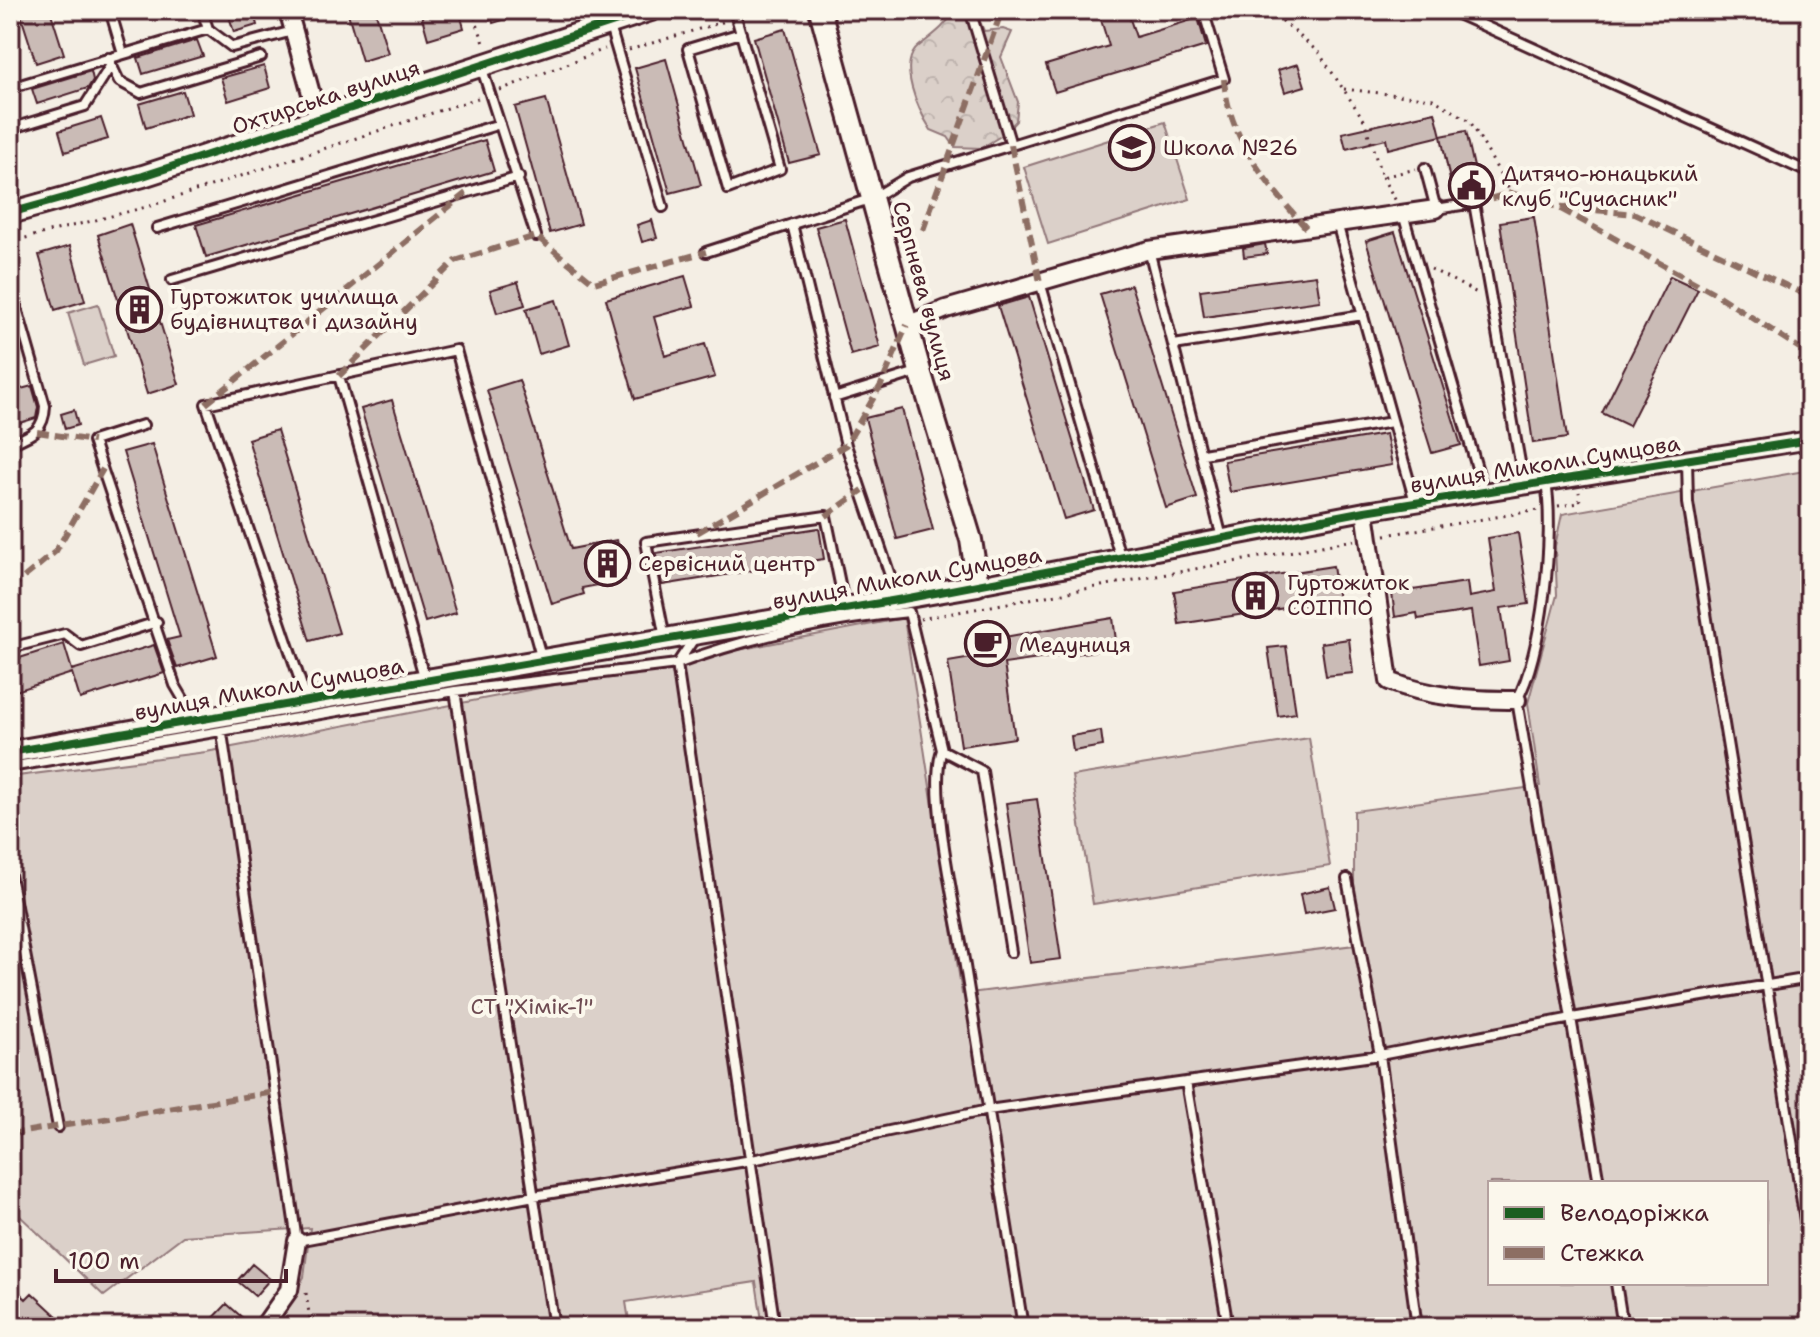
<svg xmlns="http://www.w3.org/2000/svg" width="1820" height="1337" font-family="'Shantell Sans',sans-serif">
<style>
.forest{fill:url(#forest-crowns);stroke:#92787a;stroke-width:2}
.green{fill:#dbd0c9;stroke:#92787a;stroke-width:2;fill-rule:evenodd}
.building{fill:#cabbb6;stroke:#4a1f2b;stroke-width:2}
.lines{fill:none;stroke-linecap:round;stroke-linejoin:round}
.service-casing{stroke:#4a1f2b;stroke-width:14}
.minor-casing{stroke:#4a1f2b;stroke-width:22}
.tertiary-casing{stroke:#4a1f2b;stroke-width:26}
.path{stroke:#4a1f2b;stroke-width:3;stroke-dasharray:2 6;stroke-linecap:butt}
.service{stroke:#fbf7ec;stroke-width:8}
.minor{stroke:#fbf7ec;stroke-width:16}
.tertiary{stroke:#fbf7ec;stroke-width:20}
.quiet{stroke:#8d6e63;stroke-width:6;stroke-dasharray:12 6;stroke-linecap:butt}
.cycleway-casing{stroke:#fbf7ec;stroke-width:13}
.cycleway{stroke:#1b5e20;stroke-width:8}
.labels{text-anchor:middle;dominant-baseline:central;stroke-width:8;stroke-linejoin:round;paint-order:stroke}
.street-label{font-size:22px;fill:#4a1f2b;stroke:#fbf7ec}
.poi-label{font-size:22px;fill:#4a1f2b;stroke:#fbf7ec;text-anchor:start}
.park-label{font-size:22px;fill:#6e4b52;stroke:#fbf7ec}
</style>
<defs>
<pattern id="forest-crowns" width="20" height="18" patternUnits="userSpaceOnUse" patternTransform="scale(2)"><rect width="20" height="18" fill="#dbd0c9"/><path d="M2 6a3 3 0 1 1 6 0M12 15a3 3 0 1 1 6 0" fill="none" stroke="#bdb2ad"/></pattern>
</defs>
<rect width="100%" height="100%" fill="#f4eee4"/>
<filter id="ink" filterUnits="userSpaceOnUse"><feTurbulence type="fractalNoise" baseFrequency=".0125" numOctaves="2"/><feDisplacementMap in="SourceGraphic" scale="16" xChannelSelector="R" yChannelSelector="G"/><feConvolveMatrix kernelMatrix="1 2 1 2 8 2 1 2 1" color-interpolation-filters="sRGB"/></filter>
<g filter="url(#ink)">
<path class="forest" d="M955,10H979L977,15L984,31L1003,29L1012,32L1001,57L1018,102L1016,121L1004,134L981,148L955,147L948,137L931,130C919,111 896,64 919,46C934,34 945,27 955,10Z"/>
<path class="green" d="M1165,122L1190,199L1048,244L1024,167Z
M98,304L114,356L84,365L68,313Z
M1810,470V1327H763L756,1282L626,1302L630,1327H276L304,1277L310,1228L183,1236L104,1296L19,1215L10,1223V777L206,752L904,618L962,994L1354,945V811L1540,786L1528,703L1557,595L1555,546L1562,514ZM1490,1183H1766V1283H1490Z
M1309,738L1330,866L1093,904L1072,776Z"/>
<path class="building" d="M19,10H50L64,54L36,63Z
M227,10H253L257,25L234,32Z
M347,10H375L388,53L362,61Z
M420,10H459L464,28L428,39Z
M489,10H526V13L493,23Z
M1098,10H1127L1136,37L1198,18L1206,46L1055,92L1046,65L1109,46Z
M785,29L821,155L789,163L754,38Z
M197,40L203,56L143,74L138,58Z
M666,59L701,185L670,193L635,68Z
M1298,64L1305,86L1285,92L1278,70Z
M264,66L270,88L228,101L221,78Z
M91,71L93,80L88,88L37,104L32,89Z
M183,91L190,114L146,128L139,104Z
M546,99L581,224L550,233L515,107Z
M1435,112L1441,136L1388,149L1386,139L1346,149L1342,133Z
M101,118L108,139L65,152L59,131Z
M1466,131L1478,185L1452,190L1441,136Z
M485,140L494,171L206,257L196,225Z
M1534,217L1567,438L1533,443L1500,222Z
M845,219L880,347L851,355L816,227Z
M652,220L657,238L642,242L637,225Z
M130,224L179,384L147,394L98,235Z
M1395,232L1461,445L1432,453L1366,241Z
M1265,244L1267,254L1244,257L1243,248Z
M70,246L85,301L55,310L39,255Z
M1316,275L1320,301L1204,317L1200,290Z
M685,276L694,306L654,317L665,356L705,344L715,377L635,399L606,299Z
M1670,276L1698,289L1629,426L1602,413Z
M518,282L525,305L497,313L490,290Z
M1131,285L1197,498L1166,508L1100,294Z
M1029,297L1094,510L1064,519L998,306Z
M556,300L569,345L539,354L526,309Z
M519,380L571,549L617,540L625,580L582,588L584,594L552,604L487,390Z
M32,386L38,407L36,418L10,426V392Z
M392,400L456,613L425,622L361,409Z
M902,409L933,530L897,539L865,418Z
M74,410L78,425L65,429L61,414Z
M277,430L339,633L310,641L248,439Z
M1386,434L1392,465L1230,492L1224,461Z
M152,444L217,656L177,668L167,640L180,637L123,452Z
M819,528L824,559L662,585L656,553Z
M1518,533L1529,604L1501,608L1509,661L1479,666L1471,611L1418,619L1417,613L1395,617L1392,593L1467,582L1469,597L1496,592L1488,538Z
M1333,566L1338,600L1179,624L1174,591Z
M1113,618L1117,648L1004,664L1015,738L961,746L948,662L978,657L976,642Z
M1349,639L1353,673L1326,676L1321,643Z
M64,644L72,670L154,645L164,673L80,699L72,673L10,693V661Z
M1286,646L1296,713L1278,716L1268,648Z
M1101,731L1103,746L1073,751L1071,736Z
M1037,799L1061,959L1030,963L1006,803Z
M1330,887L1335,908L1304,914L1300,894Z
M252,1264L270,1279L255,1296L237,1281Z
M10,1284L26,1299L32,1293L58,1317L48,1327H24L10,1314Z
M227,1304L245,1320L238,1327H205Z"/>
<g class="lines">
<defs>
<path id="service" d="M110,10L123,54
M202,10L208,29L232,47L293,31
M734,10L780,169L728,189L688,49L741,33
M970,10L1011,145
M1449,10L1810,173
M609,23L663,207
M108,58L119,81L141,93L261,57
M481,66L536,236
M10,88L208,29
M10,129L85,106L111,65
M1425,168L1436,209L1474,203L1524,485
M1403,214L1484,492
M1337,223L1415,502
M792,224L846,445L898,599
M157,228L500,124
M1149,250L1222,538
M706,252L873,198L908,177L1224,79L1203,10
M172,280L519,177
M1040,282L1120,556
M10,284L45,406C44,431 32,435 10,444
M1174,345L1363,315
M339,376L425,680
M834,398L917,372
M143,425L93,441L175,685L195,719
M1203,454L1392,422
M1687,459L1688,503L1810,1251
M1546,483C1555,534 1542,655 1517,700L1599,1183
M665,638L646,542L826,516L845,608
M10,648L65,634L81,646L157,622
M455,691L554,1327
M307,701L206,404L456,350L542,660
M222,733L297,1241L534,1196L752,1160L988,1110L1186,1082L1228,1327
M942,750L982,771L1011,952
M10,767L455,691L677,664L695,637
M10,875L58,1127
M1347,879L1380,1055L1417,1327
M1186,1082L1380,1055L1572,1018L1810,978
M1616,1283L1623,1327
M751,1327L775,1321
M775,1327L677,664C749,637 832,619 909,612L942,750C928,790 955,908 963,954C984,1078 1003,1203 1023,1327"/>
<path id="minor" d="M288,10L318,119
M907,325L946,309L1149,250L1436,209
M1365,511L1389,681C1432,698 1471,700 1517,700
M978,585L1365,511L1810,440
M263,1327L289,1290L297,1241"/>
<path id="tertiary" d="M10,213L143,176L651,10
M10,752L978,585L971,540L920,371L820,10"/>
</defs>
<use href="#service" class="service-casing"/>
<use href="#minor" class="minor-casing"/>
<use href="#tertiary" class="tertiary-casing"/>
<path class="path" d="M472,10L484,43
M1270,10L1319,53L1364,120L1382,177L1416,169
M748,14L763,10
M629,50L726,21
M1344,89L1433,99L1470,121L1511,193
M500,90L605,49
M1382,177L1396,201
M10,242L150,206L478,98
M1431,269L1477,293
M1558,506L1580,503L1579,492
M1385,535L1539,510
M920,619L1354,540
M306,1293L311,1327"/>
<use href="#service" class="service"/>
<use href="#minor" class="minor"/>
<use href="#tertiary" class="tertiary"/>
<path class="quiet" d="M1224,79C1228,138 1268,185 1306,228
M1011,145L1040,282
M1474,203L1511,193L1554,206L1635,214L1810,297
M1561,209L1714,293L1801,349V362L1810,372
M923,230L1002,10
M339,376L455,261L536,236L594,283L706,252
M206,404L466,193
M37,432L93,441
M826,516L863,490
M697,533L846,445L881,385L907,325
M10,589L56,551L103,469
M10,1134L275,1092"/>
<defs>
<path id="cycleway" d="M10,213L143,176L651,10
M10,752L909,598L1365,511L1810,440"/>
</defs>
<use href="#cycleway" class="cycleway-casing"/>
<use href="#cycleway" class="cycleway"/>
</g>
</g>
<defs>
<symbol id="school-ring" viewBox="-11 -11 22 22"><circle r="9.5" fill="#fbf7ec" stroke="#4a1f2b" stroke-width="1.5"/><path d="M0-5L7-2L0 1L-7-2ZM-4 1L0 2.5L4 1V4Q0 6-4 4Z" fill="#4a1f2b"/></symbol>
<symbol id="civic-ring" viewBox="-11 -11 22 22"><circle r="9.5" fill="#fbf7ec" stroke="#4a1f2b" stroke-width="1.5"/><path d="M-.6-6.5H3V-4.5H.6V-3L4-1V1h2V6H-6V1h2V-1L-.6-3ZM-1.2 2.5V6h2.4V2.5Z" fill="#4a1f2b"/></symbol>
<symbol id="building-ring" viewBox="-11 -11 22 22"><circle r="9.5" fill="#fbf7ec" stroke="#4a1f2b" stroke-width="1.5"/><path d="M-4-6H4V6H1V3H-1V6H-4ZM-2.5-4.3h1.7v1.8h-1.7ZM.8-4.3h1.7v1.8H.8ZM-2.5-1h1.7V.8h-1.7ZM.8-1h1.7V.8H.8Z" fill="#4a1f2b"/></symbol>
<symbol id="cafe-ring" viewBox="-11 -11 22 22"><circle r="9.5" fill="#fbf7ec" stroke="#4a1f2b" stroke-width="1.5"/><path d="M-5.5-4.5H6V0H3Q3 3.5 0 3.5H-2.5Q-5.5 3.5-5.5 0ZM3-3.2v2h1.7v-2ZM-6 4.5H4V6H-6Z" fill="#4a1f2b"/></symbol>
</defs>
<g fill-rule="evenodd">
<use href="#school-ring" x="1106" y="122" width="51" height="51"/>
<use href="#civic-ring" x="1446" y="160" width="51" height="51"/>
<use href="#building-ring" x="114" y="284" width="51" height="51"/>
<use href="#building-ring" x="582" y="538" width="51" height="51"/>
<use href="#building-ring" x="1230" y="570" width="51" height="51"/>
<use href="#cafe-ring" x="962" y="618" width="51" height="51"/>
</g>
<g class="labels">
<g class="street-label">
<text transform="translate(326 97) rotate(-18)">Охтирська вулиця</text>
<text transform="translate(924 291) rotate(75)">Серпнева вулиця</text>
<text transform="translate(1545 464) rotate(-9)">вулиця Миколи Сумцова</text>
<text transform="translate(907 578) rotate(-10)">вулиця Миколи Сумцова</text>
<text transform="translate(269 689) rotate(-10)">вулиця Миколи Сумцова</text>
</g>
<g class="poi-label">
<text x="1163" y="147">Школа №26</text>
<text x="1502" y="173">Дитячо-юнацький<tspan x="1502" dy="25">клуб "Сучасник"</tspan></text>
<text x="170" y="296">Гуртожиток училища<tspan x="170" dy="25">будівництва і дизайну</tspan></text>
<text x="638" y="563">Сервісний центр</text>
<text x="1287" y="582">Гуртожиток<tspan x="1287" dy="25">СОІППО</tspan></text>
<text x="1019" y="644">Медуниця</text>
</g>
<g class="park-label">
<text x="532" y="1006">СТ "Хімік-1"</text>
</g>
</g>
<rect width="1820" height="1337" fill="none" stroke="#fbf7ec" stroke-width="40"/>
<rect x="20" y="20" width="1780" height="1297" fill="none" stroke="#4a1f2b" stroke-width="3" filter="url(#ink)"/>
<rect x="1488" y="1181" width="280" height="104" fill="#fbf7ec" stroke="#b4a19f" stroke-width="2"/>
<rect x="1504" y="1207" width="40" height="12" fill="#1b5e20" stroke="#b4a19f" stroke-width="2"/>
<text x="1560" y="1221" font-size="24" fill="#4a1f2b">Велодоріжка</text>
<rect x="1504" y="1247" width="40" height="12" fill="#8d6e63" stroke="#b4a19f" stroke-width="2"/>
<text x="1560" y="1261" font-size="24" fill="#4a1f2b">Стежка</text>
<path d="M56 1269v12h230v-12" fill="none" stroke="#4a1f2b" stroke-width="4"/>
<text x="68" y="1269" font-size="24" fill="#4a1f2b" stroke="#fbf7ec" stroke-width="6" paint-order="stroke">100 m</text>
</svg>
